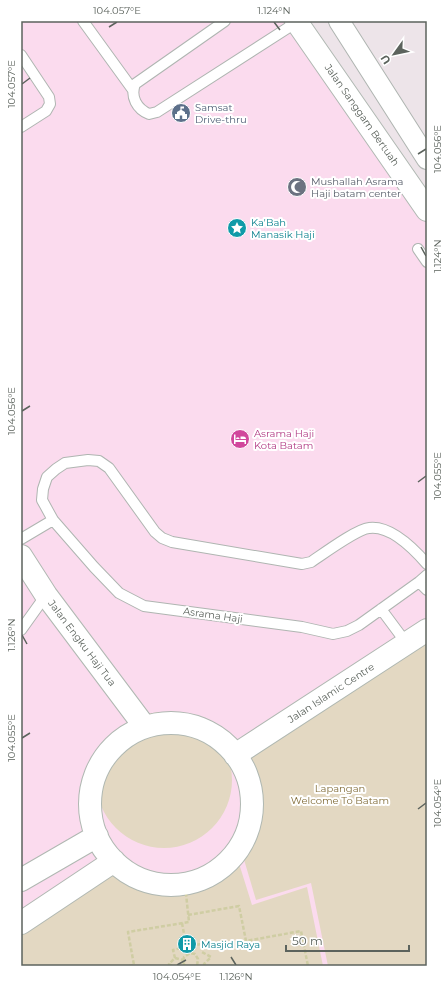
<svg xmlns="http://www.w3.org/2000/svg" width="448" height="987" font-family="Montserrat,sans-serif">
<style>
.commercial{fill:#fbdbee}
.green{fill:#e3d8c2}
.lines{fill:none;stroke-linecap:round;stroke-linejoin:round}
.lane-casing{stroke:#afb5b1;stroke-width:12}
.street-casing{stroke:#afb5b1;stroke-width:22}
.secondary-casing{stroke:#b0b8b2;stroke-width:24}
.path{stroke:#cfcda3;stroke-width:2.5;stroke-dasharray:4 2;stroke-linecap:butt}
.lane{stroke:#fff;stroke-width:10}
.street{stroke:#fff;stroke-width:20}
.secondary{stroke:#fff;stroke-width:22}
.ticks{fill:none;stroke:#5c635d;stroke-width:1.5}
.labels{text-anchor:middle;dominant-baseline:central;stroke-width:4;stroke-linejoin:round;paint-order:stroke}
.service-label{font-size:10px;fill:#4e5e75;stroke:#fff;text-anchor:start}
.street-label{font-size:10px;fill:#5c635d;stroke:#fff}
.worship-label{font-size:10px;fill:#5b616d;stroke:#fff;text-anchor:start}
.culture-label{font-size:10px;fill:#0d838f;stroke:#fff;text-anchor:start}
.hotel-label{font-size:10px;fill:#b23c85;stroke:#fff;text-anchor:start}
.park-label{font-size:10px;fill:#836e3b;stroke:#fff}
.neatline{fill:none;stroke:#5c635d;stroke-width:1.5}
.ticks-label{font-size:10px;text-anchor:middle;fill:#5c635d}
</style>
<rect width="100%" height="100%" fill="#ede4e9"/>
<path class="commercial" d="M21,21H296L427,210V966H21Z"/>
<path class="green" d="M427,620V966H328L311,883L256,900L237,836L249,808L252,786L239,740Z
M96 780a68 68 0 1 1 136 0a68 68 0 1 1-136 0Z
M237,857L252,905L307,887L323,966H21V925L108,869L160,890L198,884L219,875L232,864Z"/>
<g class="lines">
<defs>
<path id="lane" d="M83,21L133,90
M225,21L135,84C130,97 137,109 149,114L157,112L297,22
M21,55L49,97L50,104L46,111L21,127
M418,249L427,262
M21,539L53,520
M427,564C414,549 391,525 369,528C357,529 323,554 311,562L302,564L172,542L162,538L155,532L109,468L99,461L88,460L65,463L56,469L47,477L43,489L42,500L53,520L94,567L119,593L144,606L302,627L333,634L347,631L359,625L419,582L427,575
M419,582L427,590
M381,609L407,644
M21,630L46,595"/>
<path id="street" d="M339,21L427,159"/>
<path id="secondary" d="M296,21L427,210
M21,556L46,595L145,727
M90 804a81 81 0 1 1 162 0a81 81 0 1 1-162 0Z
M235,755L427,630
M21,880L97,836
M21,923L114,861"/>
</defs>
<use href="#lane" class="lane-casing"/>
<use href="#street" class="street-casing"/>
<use href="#secondary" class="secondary-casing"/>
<path class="path" d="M188,915L239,906L246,941L301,931L308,966
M182,923L185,939
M175,958L183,960
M129,966L134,965L128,932L189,922L185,884
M172,966L169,964L175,958L173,950L181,948L185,939L191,946L201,944L202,952L211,957L204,964L205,966
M185,966L183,962L184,957L190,953L195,954L198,959L197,966"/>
<use href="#lane" class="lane"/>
<use href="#street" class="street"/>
<use href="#secondary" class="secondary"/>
</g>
<path class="ticks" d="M274,22L280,30M109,27L117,22M22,84L30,78M418,154L426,149M421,247L426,256M22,411L30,406M418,482L426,476M22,635L27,644M22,738L30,733M418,809L426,803M231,957L236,965M177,965L186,960"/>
<defs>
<symbol id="civic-disc" viewBox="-11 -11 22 22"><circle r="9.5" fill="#5c6f8a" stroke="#fff"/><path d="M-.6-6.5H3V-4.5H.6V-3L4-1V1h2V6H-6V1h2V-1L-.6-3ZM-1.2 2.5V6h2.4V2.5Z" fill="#fff"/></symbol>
<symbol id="mosque-disc" viewBox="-11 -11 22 22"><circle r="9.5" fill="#6b7280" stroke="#fff"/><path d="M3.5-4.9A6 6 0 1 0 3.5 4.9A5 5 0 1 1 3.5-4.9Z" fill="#fff"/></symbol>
<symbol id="sight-disc" viewBox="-11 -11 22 22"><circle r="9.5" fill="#0f9aa8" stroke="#fff"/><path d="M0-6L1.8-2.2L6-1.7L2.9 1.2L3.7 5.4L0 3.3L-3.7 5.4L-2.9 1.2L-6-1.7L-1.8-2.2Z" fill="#fff"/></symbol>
<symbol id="hotel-disc" viewBox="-11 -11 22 22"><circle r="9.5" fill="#d1479c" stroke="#fff"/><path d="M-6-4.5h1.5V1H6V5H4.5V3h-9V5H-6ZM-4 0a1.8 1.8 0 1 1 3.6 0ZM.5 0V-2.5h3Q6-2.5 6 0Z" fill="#fff"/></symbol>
<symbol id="building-disc" viewBox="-11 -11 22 22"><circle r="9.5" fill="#0f9aa8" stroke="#fff"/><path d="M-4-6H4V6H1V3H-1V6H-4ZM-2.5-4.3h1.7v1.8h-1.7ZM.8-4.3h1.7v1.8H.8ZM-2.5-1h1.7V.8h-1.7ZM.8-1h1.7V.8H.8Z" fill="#fff"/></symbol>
</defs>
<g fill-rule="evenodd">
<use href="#civic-disc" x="170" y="102" width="22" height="22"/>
<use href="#mosque-disc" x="286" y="176" width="22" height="22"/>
<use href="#sight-disc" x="226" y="217" width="22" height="22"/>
<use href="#hotel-disc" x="229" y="428" width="22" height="22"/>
<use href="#building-disc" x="176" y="933" width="22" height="22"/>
</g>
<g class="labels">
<g class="service-label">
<text x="195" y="107">Samsat<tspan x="195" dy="12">Drive-thru</tspan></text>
</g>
<g class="street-label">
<text transform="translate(362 115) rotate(55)">Jalan Sanggam Bertuah</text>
<text transform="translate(213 615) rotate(8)">Asrama Haji</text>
<text transform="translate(82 643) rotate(53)">Jalan Engku Haji Tua</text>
<text transform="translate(331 693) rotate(-33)">Jalan Islamic Centre</text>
</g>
<g class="worship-label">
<text x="311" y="181">Mushallah Asrama<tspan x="311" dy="12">Haji batam center</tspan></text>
</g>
<g class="culture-label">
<text x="251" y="222">Ka'Bah<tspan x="251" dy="12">Manasik Haji</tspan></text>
<text x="201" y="944">Masjid Raya</text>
</g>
<g class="hotel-label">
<text x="254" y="433">Asrama Haji<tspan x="254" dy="12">Kota Batam</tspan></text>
</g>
<g class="park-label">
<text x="340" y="788">Lapangan<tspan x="340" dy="12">Welcome To Batam</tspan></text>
</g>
</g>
<rect width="448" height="987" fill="none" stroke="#ffffff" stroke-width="44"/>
<g transform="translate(394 54) rotate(237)" stroke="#ffffff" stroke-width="3" paint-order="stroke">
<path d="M0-3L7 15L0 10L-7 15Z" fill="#5c635d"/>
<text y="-6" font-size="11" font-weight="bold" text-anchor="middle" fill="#5c635d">U</text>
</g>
<path d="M286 945v6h123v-6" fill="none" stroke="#5c635d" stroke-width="2"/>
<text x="292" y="945" font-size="12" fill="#5c635d" stroke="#ffffff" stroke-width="3" paint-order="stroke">50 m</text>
<rect x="22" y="22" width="404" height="943" class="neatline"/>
<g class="ticks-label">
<text x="117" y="14">104.057°E</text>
<text x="274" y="14">1.124°N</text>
<text transform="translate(11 84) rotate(-90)" y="4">104.057°E</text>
<text transform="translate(437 149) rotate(-90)" y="4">104.056°E</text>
<text transform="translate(437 256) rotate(-90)" y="4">1.124°N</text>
<text transform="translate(11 411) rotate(-90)" y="4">104.056°E</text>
<text transform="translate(437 476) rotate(-90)" y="4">104.055°E</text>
<text transform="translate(11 635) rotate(-90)" y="4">1.126°N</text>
<text transform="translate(11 738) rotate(-90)" y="4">104.055°E</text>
<text transform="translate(437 803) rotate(-90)" y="4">104.054°E</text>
<text x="177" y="980">104.054°E</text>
<text x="236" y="980">1.126°N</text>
</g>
</svg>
